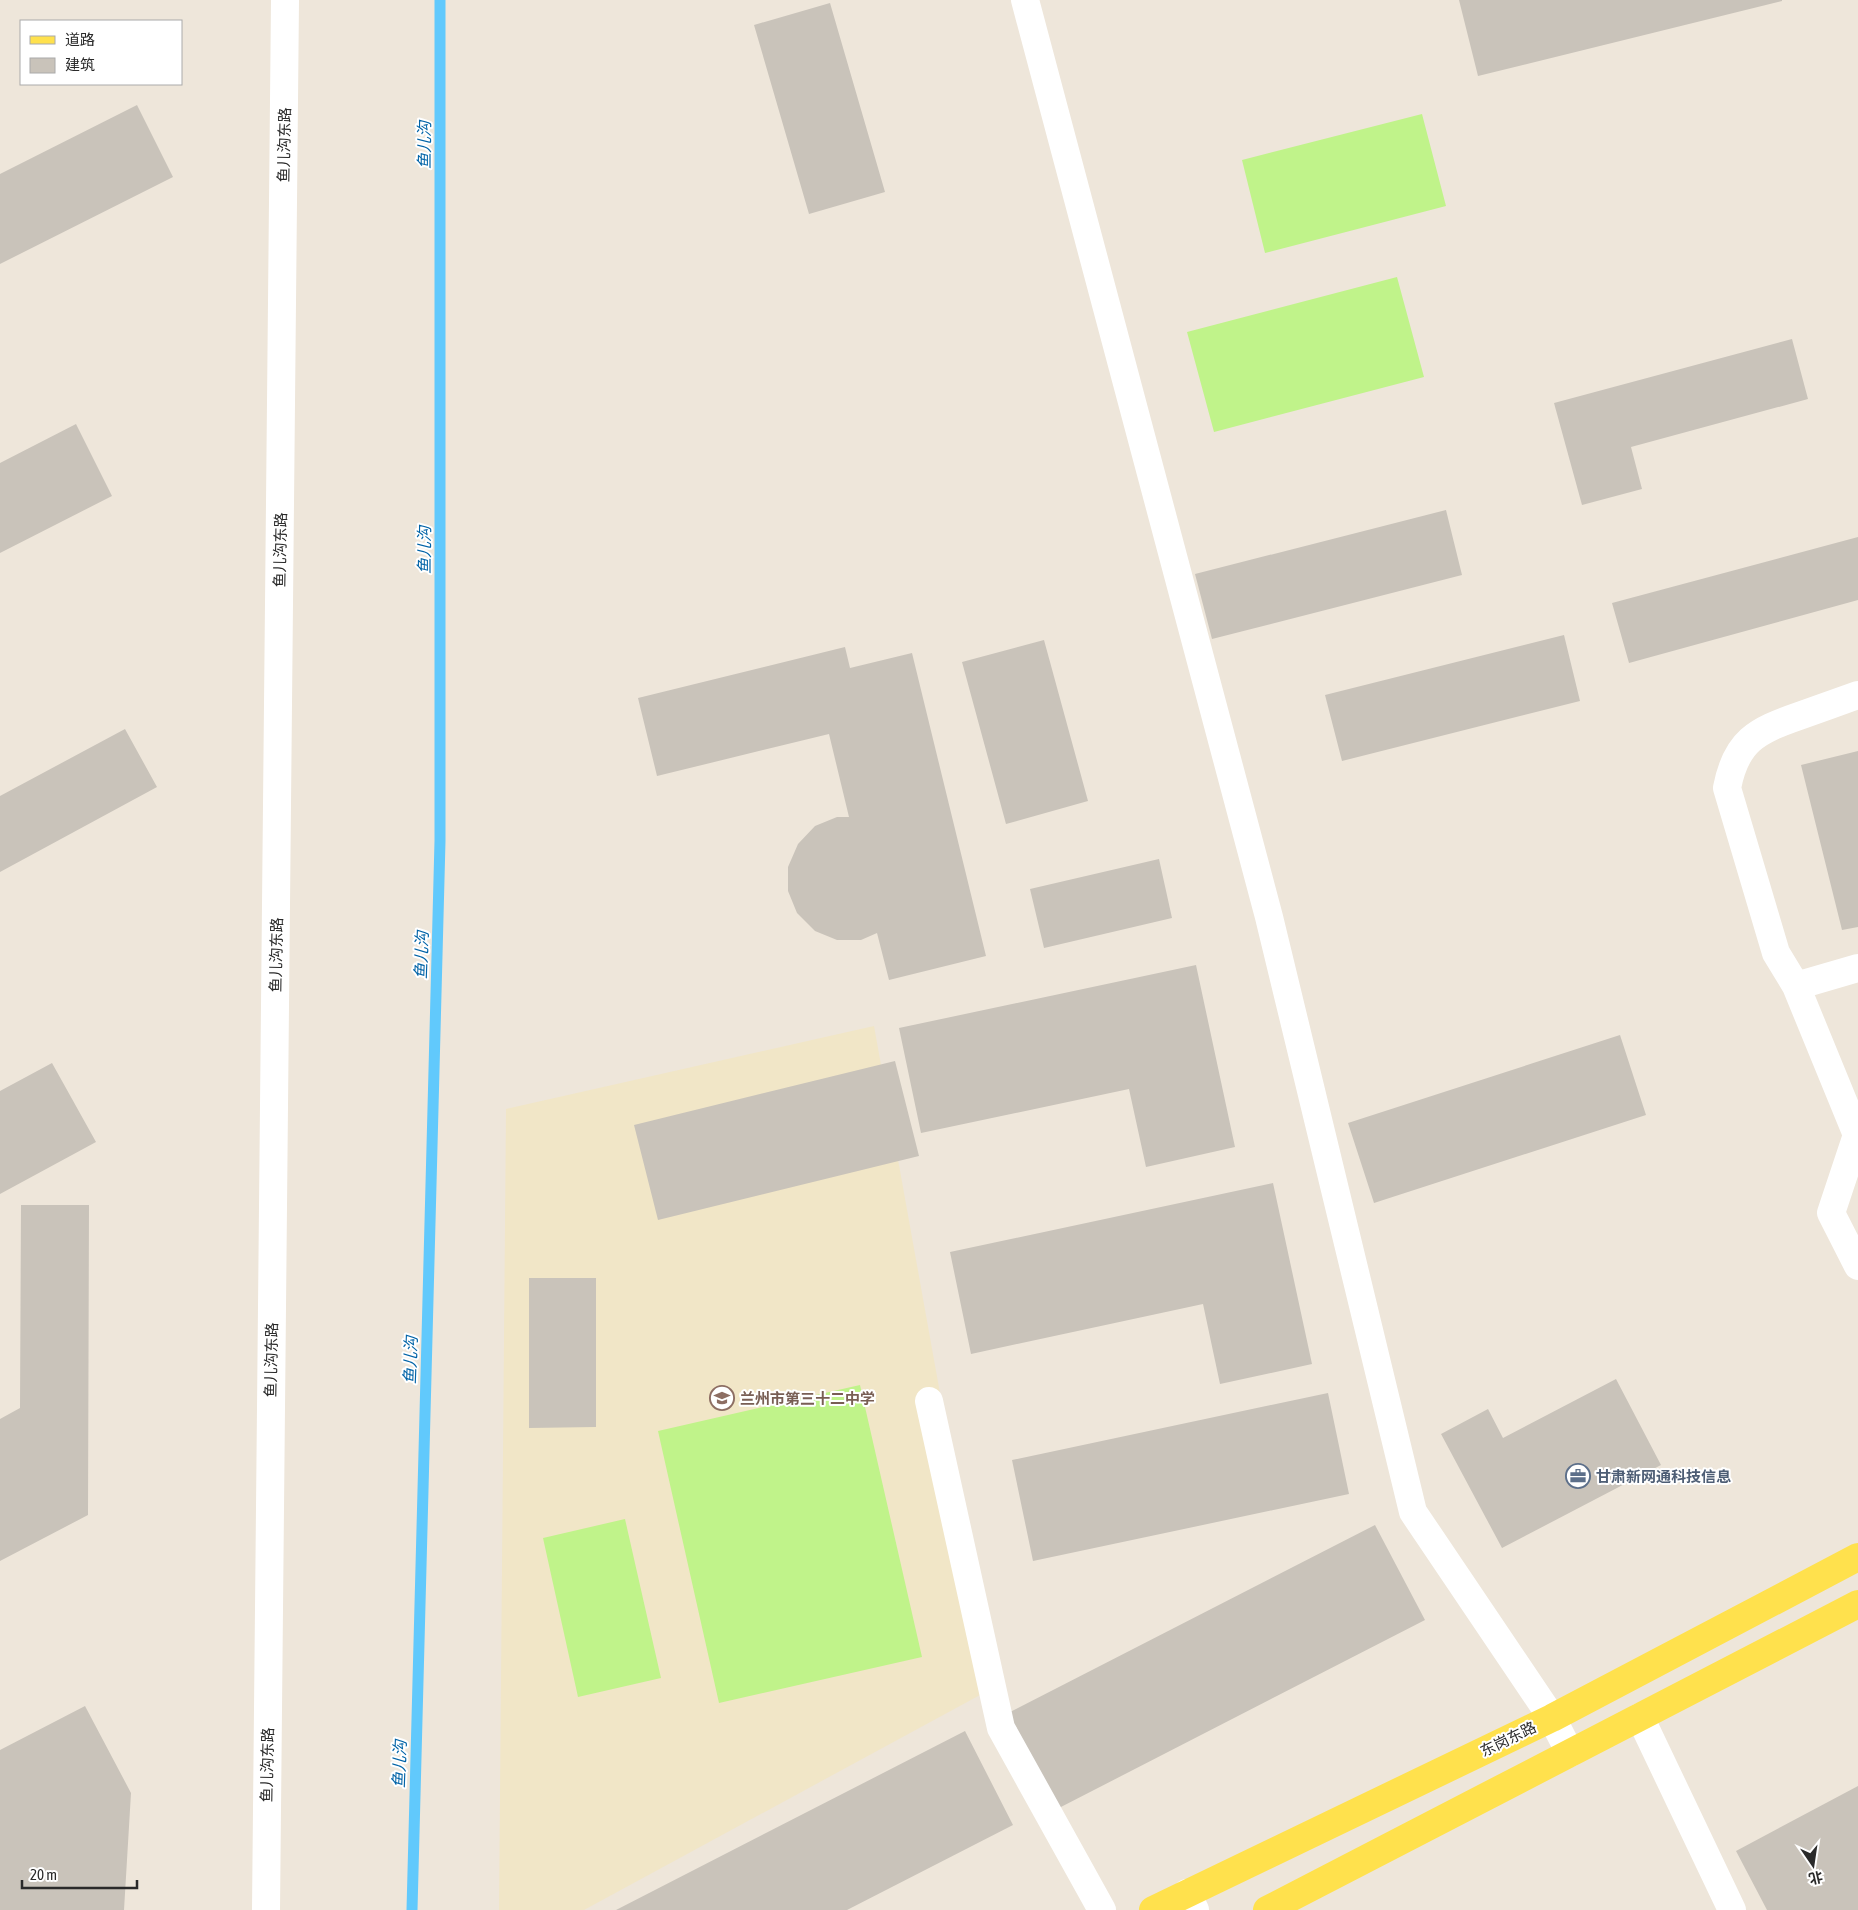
<svg xmlns="http://www.w3.org/2000/svg" width="1858" height="1910" font-family="'Asap Condensed','Noto Sans SC',sans-serif">
<style>
.education{fill:#f1e6c7}
.pitch{fill:#c0f38a}
.lines{fill:none;stroke-linecap:round;stroke-linejoin:round}
.stream{stroke:#61c9fc;stroke-width:11}
.building{fill:#c9c3ba}
.minor{stroke:#fff;stroke-width:28}
.major{stroke:#ffe14d;stroke-width:28}
.labels{text-anchor:middle;dominant-baseline:central;stroke-width:4;stroke-linejoin:round;paint-order:stroke}
.street-label{font-size:15px;fill:#2a2a2a;stroke:#fff}
.education-label{font-size:15px;font-weight:bold;fill:#785e54;stroke:#fff;text-anchor:start}
.service-label{font-size:15px;font-weight:bold;fill:#4e5e75;stroke:#fff;text-anchor:start}
.water-label{font-size:16px;font-style:italic;fill:#0063a7;stroke:#fff}
</style>
<rect width="100%" height="100%" fill="#eee6da"/>
<path class="education" d="M874,1026L993,1688L584,1910H499L506,1109Z"/>
<path class="pitch" d="M1422,114L1446,206L1265,253L1242,160Z
M1397,277L1424,377L1214,432L1187,332Z
M860,1385L922,1657L719,1703L658,1431Z
M625,1519L661,1678L578,1697L543,1538Z"/>
<g class="lines">
<path class="stream" d="M412,1910L440,841V0"/>
</g>
<path class="building" d="M1459,0H1782V1L1478,76Z
M830,3L885,192L809,214L754,25Z
M137,105L173,177L0,264V174Z
M1792,339L1808,399L1631,447L1642,489L1582,505L1554,403Z
M76,424L112,496L0,553V463Z
M1446,510L1462,575L1212,639L1195,574Z
M1858,537V600L1629,663L1612,603Z
M1564,635L1580,701L1342,761L1325,695Z
M1044,640L1088,801L1006,824L962,662Z
M845,647L850,668L912,653L986,956L889,980L877,933L861,940H837L815,931L797,913L788,891V867L798,844L815,826L837,817H849L829,734L657,776L638,698Z
M125,729L157,787L0,872V796Z
M1858,751V927L1842,930L1801,765Z
M1159,859L1172,918L1044,948L1030,889Z
M1196,965L1235,1147L1146,1167L1129,1089L921,1133L899,1028Z
M1620,1035L1646,1115L1374,1203L1348,1123Z
M895,1061L919,1156L658,1220L634,1125Z
M52,1063L96,1142L0,1194V1091Z
M1273,1183L1312,1364L1220,1384L1203,1304L971,1354L950,1252Z
M21,1205H89L88,1515L0,1561V1419L20,1408Z
M529,1278H596V1427L529,1428Z
M1616,1379L1661,1465L1502,1548L1441,1434L1488,1409L1503,1438Z
M1328,1393L1349,1494L1033,1561L1012,1460Z
M1375,1525L1425,1620L1057,1809L1008,1713Z
M85,1706L131,1793L124,1910H0V1750Z
M965,1731L1013,1825L847,1910H616Z
M1858,1786V1910H1767L1736,1851Z"/>
<g class="lines">
<path class="minor" d="M1025,0L1269,917L1413,1512L1552,1718L1570,1753
M1858,695C1838,702 1819,709 1799,716C1756,731 1736,741 1727,788L1776,953L1796,986L1857,1135L1831,1213L1858,1266
M1796,986L1858,968
M929,1401L1001,1728L1102,1910
M1640,1717L1732,1910
M1187,1893L1195,1910
M266,1910L285,0"/>
<path class="major" d="M1153,1910L1552,1718L1858,1557
M1267,1910L1858,1604"/>
</g>
<defs>
<symbol id="school-ring" viewBox="-11 -11 22 22"><circle r="9.5" fill="#fff" stroke="#8d6e63" stroke-width="1.5"/><path d="M0-5L7-2L0 1L-7-2ZM-4 1L0 2.5L4 1V4Q0 6-4 4Z" fill="#8d6e63"/></symbol>
<symbol id="office-ring" viewBox="-11 -11 22 22"><circle r="9.5" fill="#fff" stroke="#5c6f8a" stroke-width="1.5"/><path d="M-6-3h4V-5.5h4V-3h4V5H-6ZM-1-4.5V-3h2v-1.5ZM-6 0V1H6V0Z" fill="#5c6f8a"/></symbol>
</defs>
<g fill-rule="evenodd">
<use href="#school-ring" x="708" y="1384" width="28" height="28"/>
<use href="#office-ring" x="1564" y="1462" width="28" height="28"/>
</g>
<g class="labels">
<g class="street-label">
<text transform="translate(284 145) rotate(-89)">鱼儿沟东路</text>
<text transform="translate(280 550) rotate(-89)">鱼儿沟东路</text>
<text transform="translate(276 955) rotate(-89)">鱼儿沟东路</text>
<text transform="translate(271 1360) rotate(-89)">鱼儿沟东路</text>
<text transform="translate(1508 1739) rotate(-26)">东岗东路</text>
<text transform="translate(267 1765) rotate(-89)">鱼儿沟东路</text>
</g>
<g class="education-label">
<text x="740" y="1398">兰州市第三十二中学</text>
</g>
<g class="service-label">
<text x="1596" y="1476">甘肃新网通科技信息</text>
</g>
<g class="water-label">
<text transform="translate(424 145) rotate(-90)">鱼儿沟</text>
<text transform="translate(424 550) rotate(-90)">鱼儿沟</text>
<text transform="translate(421 955) rotate(-88)">鱼儿沟</text>
<text transform="translate(410 1360) rotate(-88)">鱼儿沟</text>
<text transform="translate(399 1764) rotate(-88)">鱼儿沟</text>
</g>
</g>
<rect x="20" y="20" width="162" height="65" fill="#ffffff" stroke="#aaaaaa"/>
<rect x="30" y="36" width="25" height="8" fill="#ffe14d" stroke="#aaaaaa"/>
<text x="65" y="45" font-size="15" fill="#2a2a2a">道路</text>
<rect x="30" y="58" width="25" height="15" fill="#c9c3ba" stroke="#aaaaaa"/>
<text x="65" y="70" font-size="15" fill="#2a2a2a">建筑</text>
<g transform="translate(1813 1865) rotate(167)" stroke="#ffffff" stroke-width="4" paint-order="stroke">
<path d="M0-4L9 19L0 12L-9 19Z" fill="#2a2a2a"/>
<text y="-8" font-size="14" font-weight="bold" text-anchor="middle" fill="#2a2a2a">北</text>
</g>
<path d="M22 1880v8h115v-8" fill="none" stroke="#2a2a2a" stroke-width="2.5"/>
<text x="30" y="1880" font-size="15" fill="#2a2a2a" stroke="#ffffff" stroke-width="4" paint-order="stroke">20 m</text>
</svg>
